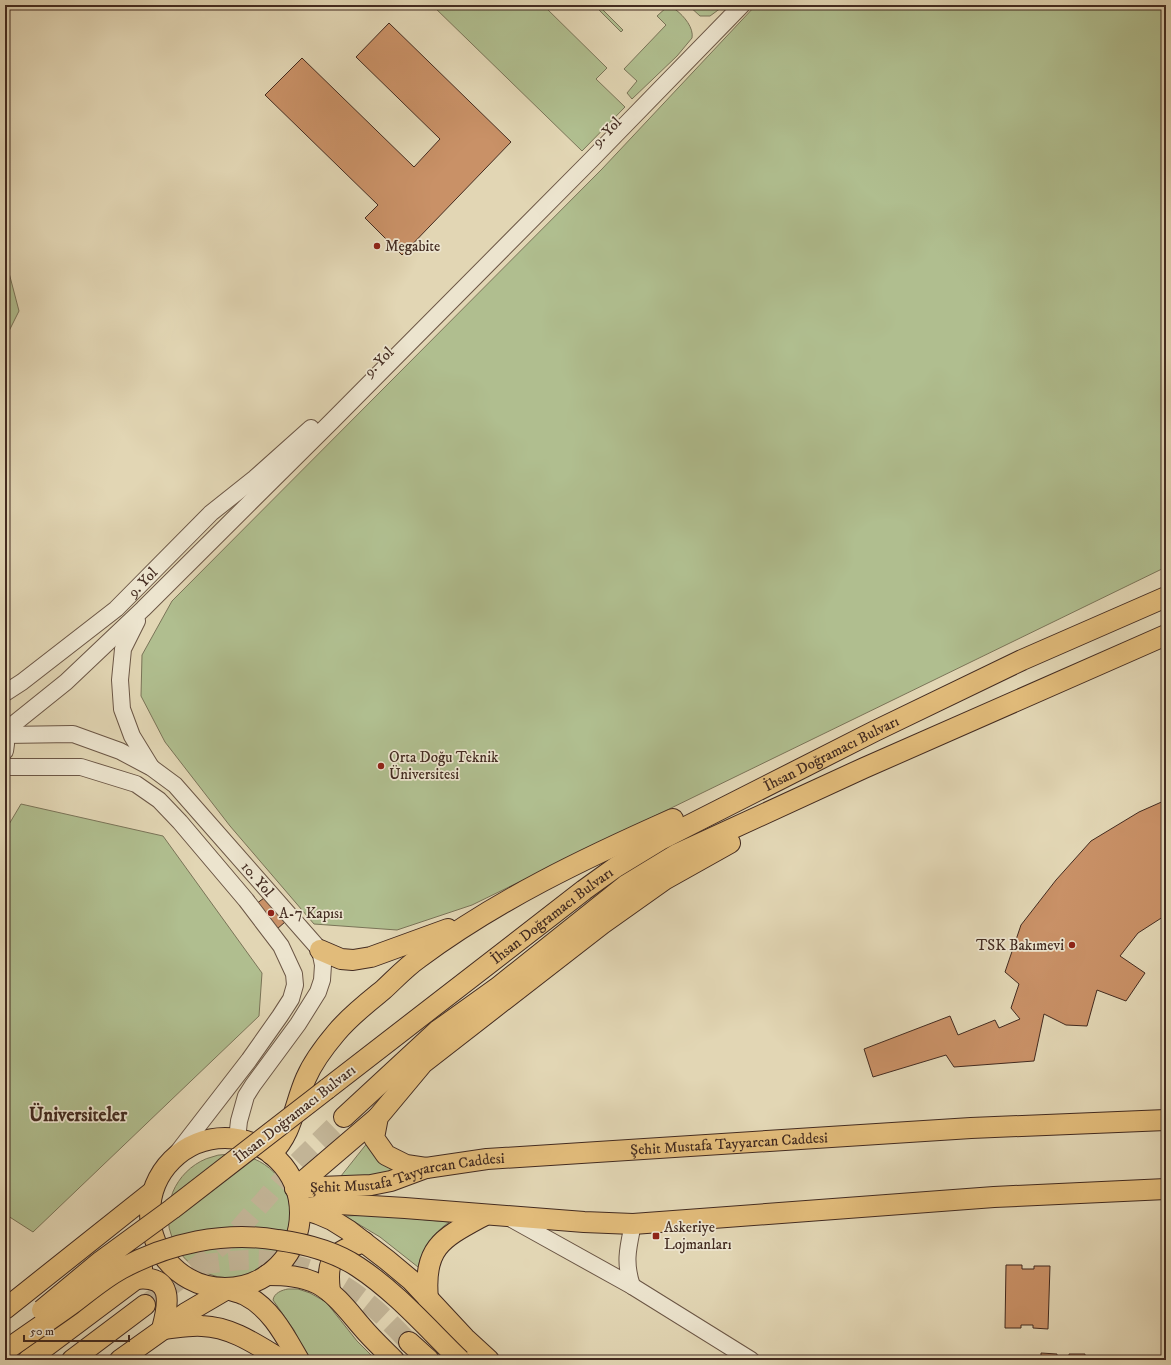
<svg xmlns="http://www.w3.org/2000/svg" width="1171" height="1365" font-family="'IM FELL DW Pica',serif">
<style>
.green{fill:#b0be8f;stroke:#7a7458}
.building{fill:#c99167;stroke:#432b20}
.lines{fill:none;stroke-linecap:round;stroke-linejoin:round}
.major-tunnel{stroke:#c2b496;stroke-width:20;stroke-dasharray:20 10;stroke-linecap:butt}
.minor-casing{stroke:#6b5645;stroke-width:18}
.major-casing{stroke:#432b20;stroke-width:22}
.minor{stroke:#ece4ce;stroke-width:16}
.major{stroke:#e1bb7a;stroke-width:20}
.major-bridge-casing{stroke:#432b20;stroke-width:22;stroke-linecap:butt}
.major-bridge{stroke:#e1bb7a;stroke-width:20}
.poi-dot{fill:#8f2418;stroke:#ece4ce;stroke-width:1.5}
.labels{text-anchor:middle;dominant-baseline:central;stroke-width:3.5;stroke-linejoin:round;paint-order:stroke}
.street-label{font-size:15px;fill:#432b20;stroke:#ece4ce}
.poi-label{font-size:15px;fill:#432b20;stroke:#ece4ce;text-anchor:start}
.district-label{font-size:19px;font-weight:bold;fill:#432b20;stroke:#ece4ce}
</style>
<rect width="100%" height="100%" fill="#e2d6b4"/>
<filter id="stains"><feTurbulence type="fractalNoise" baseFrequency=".005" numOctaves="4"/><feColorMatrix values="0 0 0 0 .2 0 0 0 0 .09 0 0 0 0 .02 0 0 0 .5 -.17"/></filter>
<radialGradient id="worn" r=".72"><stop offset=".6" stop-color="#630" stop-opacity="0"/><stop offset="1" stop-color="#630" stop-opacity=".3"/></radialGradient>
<path class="green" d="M432,5H543L607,68L596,79L625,107L582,151Z
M594,5H598L623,30L621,32Z
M688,5H725L710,16H700Z
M756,5H1166V567L472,905L397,930L314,924L230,826L165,742L141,696L142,655L172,601L602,169Z
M667,7C670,8 674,8 676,10C684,16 694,28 692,38L677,56L632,99L627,93L637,81L624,69L666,25L657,16Z
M5,263L8,269L19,311L5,339Z
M21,804L163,836L262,973L259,1016L33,1232L5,1214V831Z
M368,1142L384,1165L398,1172L337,1181Z
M168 1216a62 62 0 1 1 124 0a62 62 0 1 1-124 0Z
M374,1215L449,1222C432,1235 424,1246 418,1267L380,1237L345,1216Z
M288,1289H298L310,1293L326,1302L357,1341L376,1360H315L305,1353L294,1330L273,1300C274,1293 282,1290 288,1289Z"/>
<path class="building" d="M389,23L511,142L402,255L365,218L378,205L265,95L302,58L414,167L440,139L356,57Z
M1166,800V915L1138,933L1120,956L1145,973L1126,1001L1097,990L1087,1026L1066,1025L1044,1014L1034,1061L954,1067L946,1055L873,1077L864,1049L950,1016L958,1035L995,1020L999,1028L1020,1019L1011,1008L1019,984L1005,972L1021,925L1056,880L1091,841L1139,812Z
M264,898L285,922L277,929L256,904Z
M1006,1265H1022V1269H1034V1266H1050L1048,1329L1033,1328V1325H1021V1328H1005Z
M1041,1353L1057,1354V1357L1069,1358V1354H1085V1360H1041Z"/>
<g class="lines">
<path class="major-tunnel" d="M199,1265C220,1262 241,1259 263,1260C300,1262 335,1277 364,1300C380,1312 395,1328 409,1342
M145,1305L199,1265L238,1230L297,1163L344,1117"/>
<defs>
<g id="minor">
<path d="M137,621L123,649L120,680L122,709L132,736L151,767"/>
<path id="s1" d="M5,693L22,682L116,609L211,513L255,478L311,428"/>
<path d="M5,731L66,682L143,609L332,421L591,160L742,5"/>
<path d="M5,734L6,744L5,751"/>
<path id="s2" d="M5,735L73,734L120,751L152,768L175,785L320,950L323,965L322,980L318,992L298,1024L253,1085L246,1096L239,1121L237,1139"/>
<path d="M5,767H81L136,784L159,800L180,822L246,900L281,946L294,974L295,985L291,999L280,1016L249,1060L174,1157"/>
<path d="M508,1217L632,1286L751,1360"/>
<path d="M632,1286C624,1262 628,1248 633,1224"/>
</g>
<g id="major">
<path d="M320,950L341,959L353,960L371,957L448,929"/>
<path id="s3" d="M327,1089L584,890L616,867L662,839L875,731L1022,660L1166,597"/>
<path d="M344,1117L437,1031L497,988L626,885L677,854L864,768L1166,635"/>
<circle cx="225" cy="1213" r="75"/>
<path d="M271,1154C293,1133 294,1105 306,1078C313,1062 325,1046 336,1033C349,1017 367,1003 383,990C395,979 406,967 419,958C497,900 585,858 673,819"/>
<path d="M426,1168L406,1165L386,1155L374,1138L378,1117L423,1063L602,924L664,880L730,843"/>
<path id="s4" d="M295,1188L371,1185L391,1181L426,1168L487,1159L971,1128L1166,1120"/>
<path d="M295,1188L378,1117"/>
<path d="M300,1209L339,1204L405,1208L584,1222L633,1224L994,1197L1166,1189"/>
<path d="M306,1210L318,1214L332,1220L348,1230L387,1260L411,1280L465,1338L489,1360"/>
<path d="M267,1275C285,1275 302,1276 318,1284C336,1294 349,1312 362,1327C372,1339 383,1349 394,1360"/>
<path d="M136,1279C174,1275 169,1303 162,1329C175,1328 189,1325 202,1326C232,1327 257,1345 282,1360"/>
<path d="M227,1289C233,1291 239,1292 245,1295C271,1308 285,1336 299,1360"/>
<path d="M330,1292C326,1258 332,1253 364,1242"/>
<path d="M428,1299C423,1246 443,1238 485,1215"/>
<path d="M5,1309L152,1192"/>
<path d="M409,1342L429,1360"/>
<path d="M28,1360L136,1279L142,1268"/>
<path d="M72,1360L145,1305"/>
<path d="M120,1360L186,1313L227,1289"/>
</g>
</defs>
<use href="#minor" class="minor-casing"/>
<use href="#major" class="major-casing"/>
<use href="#minor" class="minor"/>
<use href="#major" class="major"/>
<defs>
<path id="major-bridge" d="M42,1310L101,1261L172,1209L327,1089
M5,1351C27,1335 50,1320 72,1304C88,1292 103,1279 121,1269C169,1243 224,1231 278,1240C307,1244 334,1251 358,1267C396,1292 427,1328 460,1360"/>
</defs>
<use href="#major-bridge" class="major-bridge-casing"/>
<use href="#major-bridge" class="major-bridge"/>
</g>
<g class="poi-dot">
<circle cx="377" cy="246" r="4"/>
<circle cx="381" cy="766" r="4"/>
<circle cx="271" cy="913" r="4"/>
<circle cx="1072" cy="945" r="4"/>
<rect x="652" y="1232" width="8" height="8" rx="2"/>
</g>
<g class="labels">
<g class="street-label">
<text transform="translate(607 132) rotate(-46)">9. Yol</text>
<text transform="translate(379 362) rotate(-45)">9. Yol</text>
<text stroke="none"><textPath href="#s1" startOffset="177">9. Yol</textPath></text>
<text stroke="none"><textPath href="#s3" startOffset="608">İhsan Doğramacı Bulvarı</textPath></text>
<text stroke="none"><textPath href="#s2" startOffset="308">10. Yol</textPath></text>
<text stroke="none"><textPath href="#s3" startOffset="284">İhsan Doğramacı Bulvarı</textPath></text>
<text transform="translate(295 1114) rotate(-38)">İhsan Doğramacı Bulvarı</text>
<text stroke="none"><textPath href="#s4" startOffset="438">Şehit Mustafa Tayyarcan Caddesi</textPath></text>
<text stroke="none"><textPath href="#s4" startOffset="114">Şehit Mustafa Tayyarcan Caddesi</textPath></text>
</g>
<g class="poi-label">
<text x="385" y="246">Megabite</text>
<text x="389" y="757">Orta Doğu Teknik<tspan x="389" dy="17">Üniversitesi</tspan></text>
<text x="279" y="913">A-7 Kapısı</text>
<text x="1064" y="945" text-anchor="end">TSK Bakımevi</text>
<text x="664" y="1227">Askeriye<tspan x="664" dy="17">Lojmanları</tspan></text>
</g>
<g class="district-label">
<text x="78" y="1115">Üniversiteler</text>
</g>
</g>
<rect width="1171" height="1365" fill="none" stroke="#e2d6b4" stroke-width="20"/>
<rect x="6" y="6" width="1159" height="1353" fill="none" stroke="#432b20" stroke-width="2"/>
<rect x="10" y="10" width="1151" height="1345" fill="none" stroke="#432b20"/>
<path d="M24 1335v6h105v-6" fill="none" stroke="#432b20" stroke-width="2"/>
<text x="30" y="1335" font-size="12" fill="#432b20" stroke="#ece4ce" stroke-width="3" paint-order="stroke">50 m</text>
<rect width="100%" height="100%" filter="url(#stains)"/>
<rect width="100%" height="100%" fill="url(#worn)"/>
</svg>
